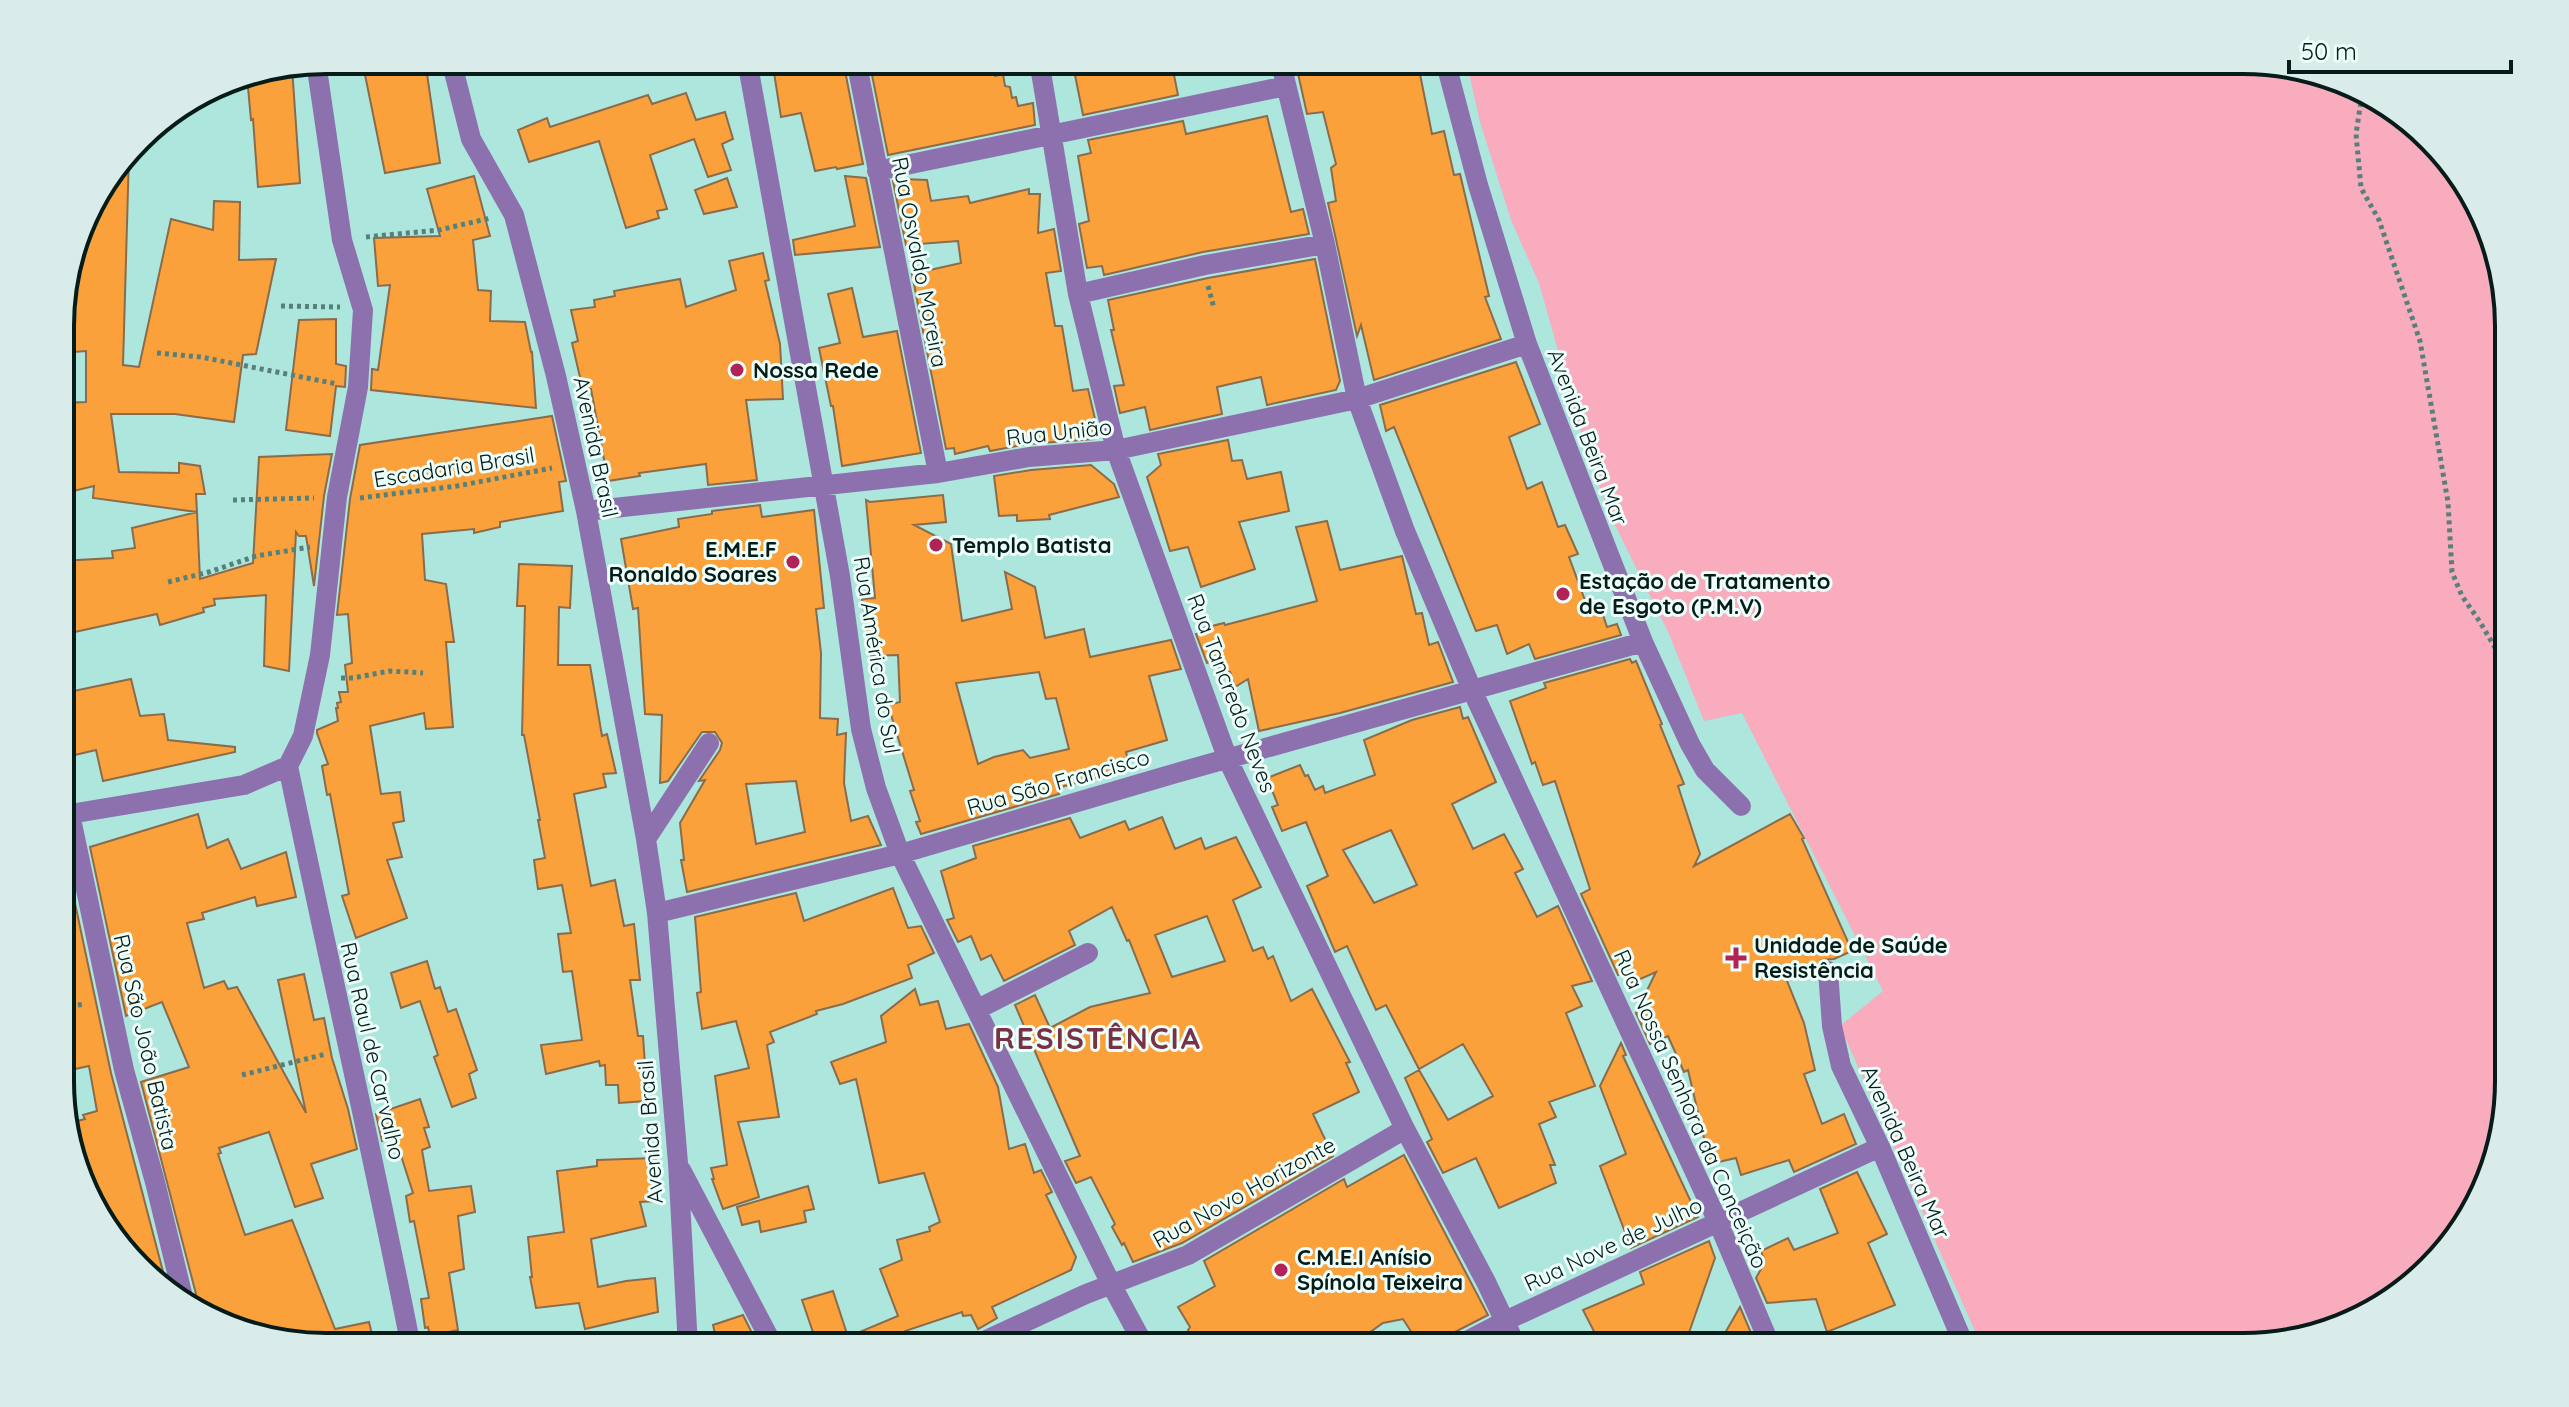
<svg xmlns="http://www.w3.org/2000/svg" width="2569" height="1407" font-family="Quicksand,sans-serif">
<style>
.green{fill:#f8acbd}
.building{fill:#fba13b;stroke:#8a6b4c;stroke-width:2;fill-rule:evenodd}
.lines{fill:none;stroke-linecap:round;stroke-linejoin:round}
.path{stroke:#58807a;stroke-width:5;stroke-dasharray:4 4;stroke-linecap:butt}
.minor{stroke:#8d71ae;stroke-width:20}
.poi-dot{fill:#b12257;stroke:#edfefb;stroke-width:3}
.labels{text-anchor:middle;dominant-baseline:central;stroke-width:6;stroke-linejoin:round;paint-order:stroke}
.street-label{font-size:22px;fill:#051c19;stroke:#edfefb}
.poi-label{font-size:22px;font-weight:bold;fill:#051c19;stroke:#edfefb;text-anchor:start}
.district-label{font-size:30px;font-weight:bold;letter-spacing:2px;fill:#783246;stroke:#edfefb}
.rim{fill:none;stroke:#051c19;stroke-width:4}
</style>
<rect width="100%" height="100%" fill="#ace6dd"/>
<path class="green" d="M1466,60H2243L2361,88L2464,178L2507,292L2509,1082L2481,1199L2390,1302L2260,1346L1982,1347L1840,1026L1883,991L1742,713L1704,721L1669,634L1609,513L1584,443L1539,283L1511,220L1480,122Z"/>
<path class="building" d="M362,60H425L440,163L385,173Z
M772,60H843L863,164L837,169L836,167L815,171L801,113L781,117Z
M869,60H991L995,76L1003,74L1005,86L1010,87L1012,98L1016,97L1018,106L1033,103L1035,125L888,155Z
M1072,60H1171L1178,95L1083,115Z
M1295,60H1409L1412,71L1419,69L1432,134L1444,131L1454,175L1460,174L1489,296L1485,297L1501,339L1374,380L1361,325L1357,336L1328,203L1336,201L1331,168L1336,164L1323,112L1307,114Z
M292,67L300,183L258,187L253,119L251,120L247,76Z
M686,93L696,120L725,112L733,139L722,144L731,170L708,177L694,139L650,155L667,209L657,211L659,218L626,228L599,141L529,162L518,130L547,118L550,127L648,95L652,104Z
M1267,116L1291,212L1303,209L1309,234L1203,252L1104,275L1102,266L1087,268L1079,224L1089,221L1078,156L1091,153L1088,140L1183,121L1186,134Z
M129,154L123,365L139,367L171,219L213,230L214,201L240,202L239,260L276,259L256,354L243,355L234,422L175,414H111L119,472L179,473V463L200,466L205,494H196L197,512L93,498L94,486L61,494V403L86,402V351L61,353V308L88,208Z
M474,176L490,236L473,240L478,290L491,291L490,321L525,322L531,352H532L536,408L371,390L372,369L378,370L390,285L378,286L374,238L440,236L427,189Z
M845,176L866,178L880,247L795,255L793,240L855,226Z
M727,178L737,207L704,214L695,190Z
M902,179L927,180L931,201L968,196L970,203L1029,189V194H1040L1038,233L1054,229L1061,271L1046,273L1055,326H1062L1073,391L1088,389L1095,419H1093L1094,439L1028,444L990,451L988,446L955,454L954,448L946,449L912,274L961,263L958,241L906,245L893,181Z
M763,253L769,280L765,281L780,344L783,399L746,400L757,480L708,485L706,464L639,473L640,476L608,481L591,389L583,390L572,343L578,341L571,310L595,307L594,300L615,296L614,291L680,279L686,307L736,290L729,261Z
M1315,259L1340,381L1336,390L1267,405L1261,377L1217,387L1222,414L1150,430L1145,407L1120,413L1114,386L1124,385L1111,330H1114L1108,300L1208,278Z
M852,288L863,337L897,331L921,453L842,466L833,406H831L819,348L840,343L828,294Z
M336,319V364L346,366L345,387L336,386L330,436L286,430L299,320Z
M1516,362L1540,424L1509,437L1527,489L1542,482L1558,527L1565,525L1578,554L1569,557L1590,614L1602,612L1607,627L1617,624L1621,635L1535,659L1529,644L1507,654L1497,625L1476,631L1394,427L1386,431L1380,405Z
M552,416L566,481L559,482L563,511L500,522V527L474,533V529L422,534L425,580L446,584L454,642H446L453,727L426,729L424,713L370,726L381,794L400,792L404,821L393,823L402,857L387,860L407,918L356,938L342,896L349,894L330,794L327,795L322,766L328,764L317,733V730L338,721L336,708H338L337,703L341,702L339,692H348L345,665L352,663L348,614L337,615L350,499L360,445Z
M1228,440L1232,461L1242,460L1247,479L1281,472L1289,511L1239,522L1255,569L1201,587L1188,547L1170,551L1147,477L1161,465L1158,454Z
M332,454L324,496L314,586L306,536H299L296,532L289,671L264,666L266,595L214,599L215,605L203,608L204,612L160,625L157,614L61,635V561L113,558L112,551L135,548L132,528L197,512L200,579L253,563L259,457Z
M1091,465L1114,484L1119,497L1049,515L1050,519L1017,521V515L999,516L994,476L1031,470Z
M943,495L946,522L914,525L951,544L962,621L1012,609L1005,572L1035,587L1045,638L1084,629L1090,657L1171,640L1181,669L1149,676L1167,740L1126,752L1130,769L1057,788L1059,794L921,834L916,822L920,821L910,791L914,790L888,705L900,702L898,655L871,656L862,599L875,598L866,500L870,502ZM1039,672L1046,699L1056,698L1069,749L1030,758L1023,750L994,757L978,764L956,683Z
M760,505L762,517L814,510L824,608L816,609L821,653L820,718L838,719L837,735L846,733L844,783L851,821L868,816L881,845L687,892L681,860H684L680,823L705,780L699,781L720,750L722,743L715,732H702L668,781L660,783L662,715L645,714L638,608L633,609L621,539L679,527L678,519L712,514V511ZM796,781L805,832L756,844L746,784Z
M1327,521L1340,570L1402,556L1416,614L1422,613L1429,645L1438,642L1453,682L1340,713L1259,731L1248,679L1235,687L1230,672L1221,674L1217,659L1207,663L1196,634L1202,633L1200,629L1224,623L1225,625L1317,601L1296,527Z
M519,564L572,566L570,608L559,607L558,665H590L602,736L607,734L616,773L603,774L606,787L574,794L591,886L615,880L624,926L634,924L640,980H630L638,1036H643L645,1065H642L646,1101L619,1103L618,1085H606L605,1065L600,1066L599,1061L546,1074L541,1045L582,1040L572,971L563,972L558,934L571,933L562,885L538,889L534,860L545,858L538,820H540L524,735H522L525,606H517Z
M1630,659L1632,663L1636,661L1662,724L1660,725L1684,784L1678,786L1700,854L1694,866L1790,814L1804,838L1802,839L1852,951L1834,959L1821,960L1816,968L1787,981L1804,1023L1815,1070L1804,1074L1822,1124L1844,1114L1856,1144L1794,1172L1789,1160L1741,1175L1736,1158L1710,1164L1688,1070L1684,1072L1668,1036L1650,1044L1636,1013L1656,972L1629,984L1624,974L1618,975L1581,894L1590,889L1555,781L1543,785L1535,762L1532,764L1510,701L1546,688L1544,683Z
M131,679L140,716L164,714L168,740L235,747V752L103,781L96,750L62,758V728L68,727L64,693Z
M1460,707L1463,719L1468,717L1496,782L1452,804L1473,849L1504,834L1523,869L1515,873L1537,917L1558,906L1592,981L1572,986L1582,1006L1566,1013L1595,1086L1549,1102L1556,1117L1539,1124L1555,1165H1550L1556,1183L1499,1208L1476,1158L1443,1173L1427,1142L1432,1139L1405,1078L1419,1070L1448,1120L1493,1096L1463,1044L1419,1069L1386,1005L1376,1010L1347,946L1335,952L1307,886L1328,876L1306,822L1282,831L1272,807L1278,805L1267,778L1300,765L1305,776L1308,775L1315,790L1323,786L1325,793L1375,775L1364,740L1412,720ZM1391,830L1417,885L1374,903L1343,850Z
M198,814L207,848L228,839L241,869L286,852L296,897L257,906L255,897L202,913L204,919L187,923L204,988L224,981L228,989L237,987L306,1113L278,980L304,974L314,1020L324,1018L332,1058L348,1109L357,1149L311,1164L323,1198L295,1207L269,1132L219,1148L221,1153L218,1154L245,1235L292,1220L335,1329L369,1322L375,1347H326L208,1319L192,1306L196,1294L141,1082L189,1067L162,1002L126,1016L90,847Z
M1162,817L1175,849L1201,838L1205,849L1236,837L1261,887L1233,900L1253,951L1263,947L1268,959L1273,956L1291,1001L1312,989L1350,1062L1346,1063L1359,1092L1313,1114L1333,1156L1182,1243L1133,1262L1124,1243L1122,1245L1112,1227L1115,1224L1091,1177L1076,1183L1065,1161L1080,1156L1015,1005L1035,995L1050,1028L1090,1007L1150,993L1129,940L1127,941L1112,907L1069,931L1075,945L1004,981L991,955L981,960L971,936L958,942L947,920L954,918L941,871L976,858L973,846L1070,818L1080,838L1125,821L1129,830ZM1207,916L1225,961L1172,977L1155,935Z
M65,856L111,1073L166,1283L105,1229L65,1124L85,1119L83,1115L97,1111L89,1066L75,1069L71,1051L62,1052V857Z
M893,888L908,928L921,926L934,953L908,965L912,978L843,1004L816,1011L817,1014L770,1032L774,1042L767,1045L779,1117L738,1122L759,1197L723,1209L712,1179H714L711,1168L727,1165L715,1076L749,1068L736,1021L702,1029L697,993L701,992L695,917L796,893L804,921Z
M427,961L435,989L440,987L448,1012L456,1009L477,1070L469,1074L476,1098L452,1107L434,1057L438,1055L420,1001L401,1008L391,973Z
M915,989L920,1005L938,1001L946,1029L969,1024L998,1087L1009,1149L1025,1144L1034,1173L1041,1170L1052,1192L1046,1195L1076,1257L1071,1270L992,1307L997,1318L978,1329L971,1315L963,1316L962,1312L905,1331L912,1347H818L802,1300L833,1291L848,1337L898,1316L880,1269L902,1260L897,1240L930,1231L929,1227L940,1222L924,1173L879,1183L856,1079L840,1084L831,1062L886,1042L881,1016Z
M1621,1043L1626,1055L1623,1056L1698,1217L1631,1248L1600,1166L1626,1154L1600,1086Z
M420,1099L429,1127L424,1128L430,1147L422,1150L429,1191L471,1186L475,1212L458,1216L464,1269L449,1273L458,1330L430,1336L428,1327L425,1328L421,1299L429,1298L414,1221L410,1222L406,1196L413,1193L395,1137L382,1141L376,1114Z
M1404,1155L1488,1315L1449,1335L1442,1347H1421L1403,1319L1383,1323L1349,1347H1198L1188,1330L1190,1327L1178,1307L1215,1286L1204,1261L1344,1179L1347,1187Z
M656,1158L657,1201L640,1202L646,1226L591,1239L598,1287L626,1281L655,1278L658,1312L585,1329L579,1303L536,1308L530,1277H532L528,1237L564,1232L557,1171L597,1166V1160Z
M1857,1172L1887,1234L1868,1243L1895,1305L1827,1332L1816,1299L1767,1303L1756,1278L1765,1262L1761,1251L1788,1238L1794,1250L1838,1233L1820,1189Z
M808,1186L814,1209L804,1211L806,1222L761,1232L759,1221L742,1225L737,1207Z
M1709,1241L1715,1258L1684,1347H1602L1583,1310L1644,1284L1640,1272Z
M1740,1307L1757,1347H1725V1333Z
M743,1315L759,1347H718L713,1325Z"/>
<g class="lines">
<path class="path" d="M2359,87L2361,101L2356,134L2361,188L2379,220L2420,341L2448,502L2452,572L2462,596L2480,622L2508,670
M366,237L439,230L491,218
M1208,286L1214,308
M281,306L340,307
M157,353L201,357L337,384
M360,498L457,486L552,468
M233,500L314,498
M168,582L209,572L256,556L310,547
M341,678H353L390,671L423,673
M62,1007L85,1004
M242,1075L326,1054"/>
<path class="minor" d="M451,60L471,139L514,215L556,376L586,511L646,839L657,913L678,1163L688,1347
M747,60L840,576L861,729L876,788L900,854L1111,1284L1145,1347
M856,60L938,473
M1039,60L1078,294L1116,450L1228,760L1405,1129L1486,1282L1517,1347
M1280,60L1325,244L1357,399L1405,531L1472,690L1718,1222L1771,1347
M1445,60L1478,185L1527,344L1643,642L1690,744L1705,770L1741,806
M877,171L1286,86
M1078,294L1205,265L1325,244
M586,511L938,473L1029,457L1116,450L1357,399L1527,344
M288,766L303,736L320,655L337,497L358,387L363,310L342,240L316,62
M288,766C328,960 373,1153 411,1347
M62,798L70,814L124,1070L155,1182L183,1297
M70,814L244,785L288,766
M646,839L709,743
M657,913L900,854L1173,774L1643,642
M1828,971L1832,1026L1841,1066L1880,1147L1965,1347
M978,1009L1088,953
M681,1170L774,1347
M971,1347L1086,1294L1188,1255L1405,1129
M1455,1347L1505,1321L1880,1147"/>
</g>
<g class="poi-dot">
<circle cx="737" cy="370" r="8"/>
<circle cx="936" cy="545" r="8"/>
<circle cx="793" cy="562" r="8"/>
<circle cx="1563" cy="594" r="8"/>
<path d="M1732 946h8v8h8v8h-8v8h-8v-8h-8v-8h8z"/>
<circle cx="1281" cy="1270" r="8"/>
</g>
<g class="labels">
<g class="street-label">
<text transform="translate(920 262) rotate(79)">Rua Osvaldo Moreira</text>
<text transform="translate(1059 432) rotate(-6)">Rua União</text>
<text transform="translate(1588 437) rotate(69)">Avenida Beira Mar</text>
<text transform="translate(596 447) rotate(78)">Avenida Brasil</text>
<text transform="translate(454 467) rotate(-9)">Escadaria Brasil</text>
<text transform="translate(877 655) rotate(81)">Rua América do Sul</text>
<text transform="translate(1232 693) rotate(69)">Rua Tancredo Neves</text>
<text transform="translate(1058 782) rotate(-16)">Rua São Francisco</text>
<text transform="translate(146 1042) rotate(77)">Rua São João Batista</text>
<text transform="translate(373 1051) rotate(77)">Rua Raul de Carvalho</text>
<text transform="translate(1691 1109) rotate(66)">Rua Nossa Senhora da Conceição</text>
<text transform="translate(650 1132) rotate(-94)">Avenida Brasil</text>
<text transform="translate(1906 1152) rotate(66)">Avenida Beira Mar</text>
<text transform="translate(1244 1192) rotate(-29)">Rua Novo Horizonte</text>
<text transform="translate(1613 1244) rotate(-25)">Rua Nove de Julho</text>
</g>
<g class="poi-label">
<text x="753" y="370">Nossa Rede</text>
<text x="952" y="545">Templo Batista</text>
<text x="777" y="549" text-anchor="end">E.M.E.F<tspan x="777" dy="25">Ronaldo Soares</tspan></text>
<text x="1579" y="581">Estação de Tratamento<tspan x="1579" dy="25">de Esgoto (P.M.V)</tspan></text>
<text x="1754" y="945">Unidade de Saúde<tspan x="1754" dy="25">Resistência</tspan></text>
<text x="1297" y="1257">C.M.E.I Anísio<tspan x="1297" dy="25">Spínola Teixeira</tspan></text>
</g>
<g class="district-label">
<text x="1098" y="1038">RESISTÊNCIA</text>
</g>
</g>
<path d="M0 0H2569V1407H0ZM326 74H2243A252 252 0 0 1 2495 326V1081A252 252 0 0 1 2243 1333H326A252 252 0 0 1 74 1081V326A252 252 0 0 1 326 74Z" fill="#daece9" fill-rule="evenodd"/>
<path class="rim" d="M326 74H2243A252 252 0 0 1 2495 326V1081A252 252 0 0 1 2243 1333H326A252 252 0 0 1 74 1081V326A252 252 0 0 1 326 74Z"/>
<path d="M2289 60v12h222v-12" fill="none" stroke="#051c19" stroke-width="4"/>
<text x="2301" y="60" font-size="24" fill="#051c19" stroke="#edfefb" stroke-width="6" paint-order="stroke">50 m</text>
</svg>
